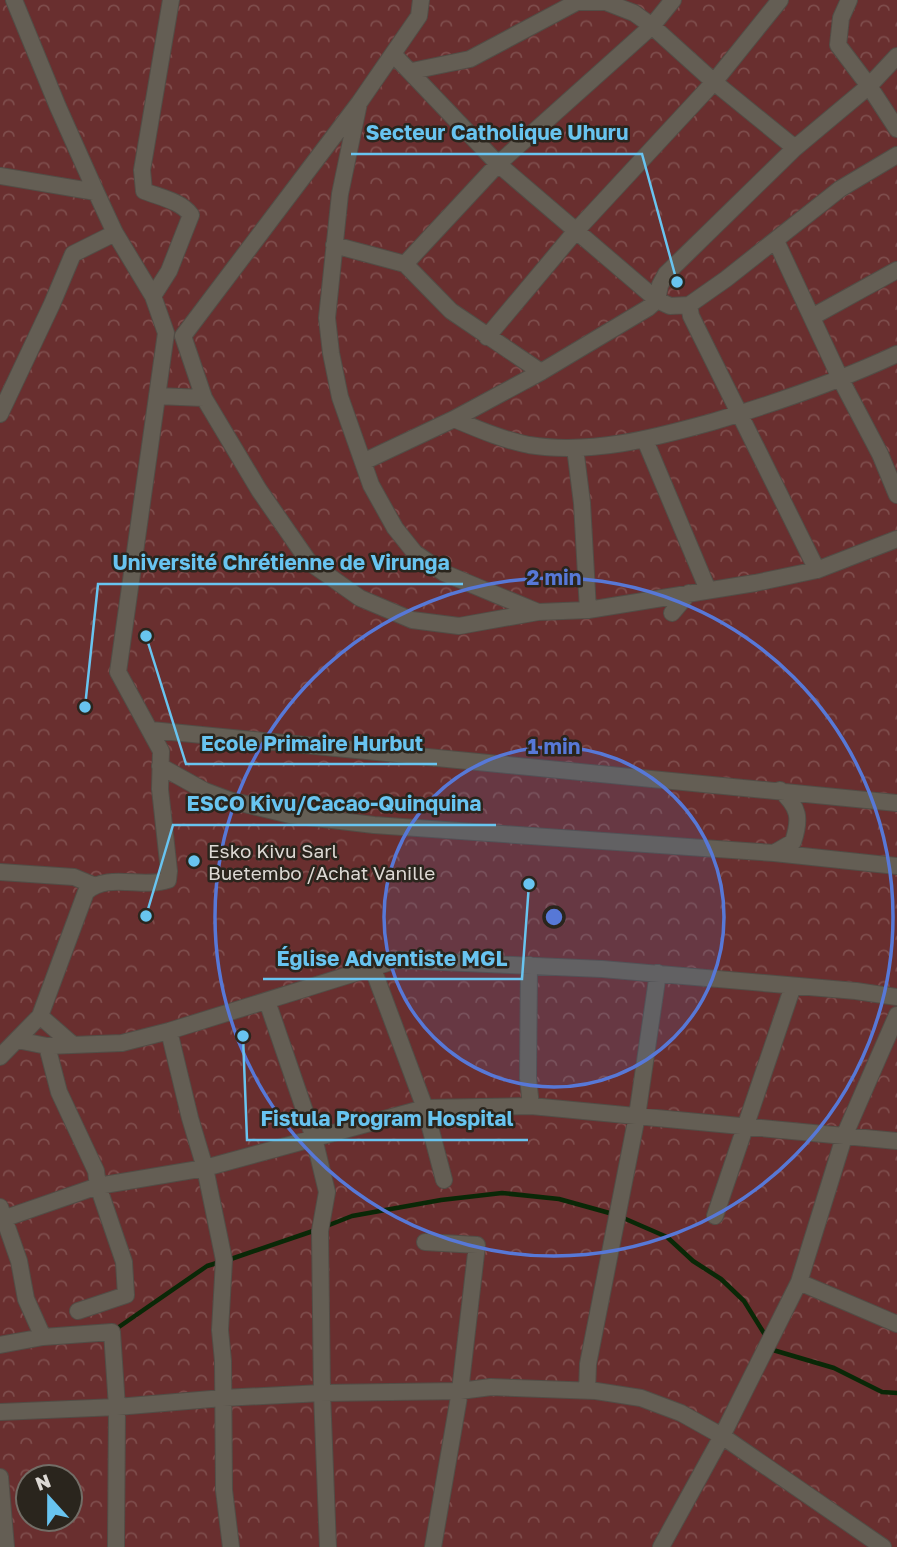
<svg xmlns="http://www.w3.org/2000/svg" width="897" height="1547" font-family="'Golos Text',sans-serif">
<style>
.forest{fill:url(#forest-crowns);fill-rule:evenodd}
.lines{fill:none;stroke-linecap:round;stroke-linejoin:round}
.stream{stroke:#0a2807;stroke-width:4.5}
.minor-casing{stroke:#524d46;stroke-width:18}
.minor{stroke:#645e54;stroke-width:16}
.ring{fill:none;stroke:#5778d7;stroke-width:3.5}
.poi-dot{fill:#68c4f0;stroke:#2a251d;stroke-width:2.5}
.labels{text-anchor:middle;dominant-baseline:central;stroke-width:5;stroke-linejoin:round;paint-order:stroke}
.poi-label{font-size:19px;fill:#ddd9d4;stroke:#2a251d;text-anchor:start}
.centre{fill:#5778d7;stroke:#2a251d;stroke-width:3.5}
.ring-label{font-size:21px;text-anchor:middle;font-weight:bold;fill:#5778d7;stroke:#2a251d;stroke-width:5;stroke-linejoin:round;paint-order:stroke}
.leader{fill:none;stroke:#68c4f0;stroke-width:2.5}
.callout-dot{fill:#68c4f0;stroke:#2a251d;stroke-width:2.5}
.callout-label{font-size:21px;text-anchor:middle;font-weight:bold;fill:#68c4f0;stroke:#2a251d;stroke-width:5;stroke-linejoin:round;paint-order:stroke}
</style>
<defs>
<pattern id="forest-crowns" width="20" height="18" patternUnits="userSpaceOnUse" patternTransform="scale(1.75)"><rect width="20" height="18" fill="#692f2f"/><path d="M2 6a3 3 0 1 1 6 0M12 15a3 3 0 1 1 6 0" fill="none" stroke="#7e4d4c"/></pattern>
</defs>
<rect width="100%" height="100%" fill="#342f26"/>
<path class="forest" d="M0,0H897V1547H0ZM28,1477H70V1519H28Z"/>
<g class="lines">
<path class="stream" d="M621,1217L667,1237L693,1261L721,1279L744,1301L767,1338
M324,1227L352,1216L441,1200L502,1193L559,1199L613,1214
M228,1260L316,1230
M116,1329L207,1266L220,1262
M771,1346L773,1350L834,1368L882,1392L897,1393"/>
<defs>
<path id="minor" d="M849,0L841,18L838,45L869,86L897,129
M393,54L498,164L657,300L670,306L689,305L691,316L817,570
M412,71L470,59L577,2H606L634,13L652,26L714,82L795,148
M359,103L340,194L327,318L331,353L340,397L371,485L395,528L415,553L444,573L538,612
M0,176L96,192
M776,241L841,380L880,454L897,495
M334,245L405,264L498,164L652,26L673,0
M405,264L451,311L541,372
M153,296L169,271L191,215C181,201 159,197 144,191L142,170L146,147L171,0
M689,305L726,279L840,189L897,155
M812,317L897,270
M183,336L204,398L259,490L309,562L360,598L412,620L459,626L538,612L588,610L755,583L817,570L897,539
M183,336L359,103L419,16L421,0
M487,337L575,232L714,82L780,0
M157,396L204,398
M0,414L52,304L73,254L115,233
M454,419C478,429 503,440 529,445C591,455 654,438 712,422C776,403 837,382 897,354
M645,440L708,590
M575,448L582,503L588,610
M363,462L454,419L541,372L648,308L657,300L660,285L666,274L795,148L869,86L897,56
M672,613L689,593
M151,730L897,803
M160,766L205,791L229,800L290,815L374,825L774,853L897,866
M774,853L793,842C801,818 799,807 780,790
M0,872L74,877L93,885
M529,965L528,1078L531,1106
M373,969L425,1108L444,1180
M267,1001L314,1138L327,1192L320,1231L322,1393L328,1547
M40,1016L72,1044
M169,1031L190,1118L205,1168L224,1260L220,1330L223,1361L224,1490L231,1547
M17,1040L47,1046L122,1043L169,1031L397,960L602,969L856,991L897,997
M47,1046L59,1092L96,1171L98,1186L124,1262L126,1295L78,1311
M0,1057L40,1016L86,892C108,872 141,889 168,880L169,871L160,789L161,751L118,672L166,333L153,296L115,233L96,192L58,107L14,0
M0,1207L19,1261L26,1299L43,1337
M715,1216L793,986
M0,1220L98,1186L205,1168L425,1108L531,1106L897,1141
M425,1242L477,1245L460,1391L433,1547
M799,1282L897,1324
M0,1345L43,1337L112,1332L117,1407L116,1547
M587,1391L588,1364L637,1116L658,973
M0,1412L117,1407L223,1398L322,1393L460,1391L491,1387L596,1391L641,1398L681,1413L722,1436L883,1547
M0,1477L6,1547
M661,1547L722,1436L799,1282L845,1134L897,1015"/>
</defs>
<use href="#minor" class="minor-casing"/>
<use href="#minor" class="minor"/>
</g>
<circle cx="554" cy="917" r="170" fill="#5778d7" fill-opacity=".12"/>
<g class="ring">
<circle cx="554" cy="917" r="170"/>
<circle cx="554" cy="917" r="339"/>
</g>
<circle class="poi-dot" cx="194" cy="861" r="7"/>
<g class="labels">
<g class="poi-label">
<text x="208" y="850">Esko Kivu Sarl<tspan x="208" dy="22">Buetembo /Achat Vanille</tspan></text>
</g>
</g>
<circle cx="554" cy="917" r="10" class="centre"/>
<g class="ring-label">
<text x="554" y="585">2 min</text>
<text x="554" y="754">1 min</text>
</g>
<path class="leader" d="M677 282L642 154H351M85 707L98 584H463M146 636L186 764H437M146 916L173 825H496M529 884L522 979H263M243 1036L247 1140H528"/>
<g class="callout-dot">
<circle cx="677" cy="282" r="7"/>
<circle cx="85" cy="707" r="7"/>
<circle cx="146" cy="636" r="7"/>
<circle cx="146" cy="916" r="7"/>
<circle cx="529" cy="884" r="7"/>
<circle cx="243" cy="1036" r="7"/>
</g>
<g class="callout-label">
<text x="497" y="140">Secteur Catholique Uhuru</text>
<text x="281" y="570">Université Chrétienne de Virunga</text>
<text x="312" y="751">Ecole Primaire Hurbut</text>
<text x="334" y="811">ESCO Kivu/Cacao-Quinquina</text>
<text x="392" y="966">Église Adventiste MGL</text>
<text x="387" y="1126">Fistula Program Hospital</text>
</g>
<g transform="translate(49 1498) rotate(339)"><circle r="33" fill="#2a251d" stroke="#726d66" stroke-width="2"/>
<path d="M0-5L12 26L0 18L-12 26Z" fill="#68c4f0"/>
<text y="-10" font-size="19" font-weight="bold" text-anchor="middle" fill="#ddd9d4">N</text>
</g>
</svg>
